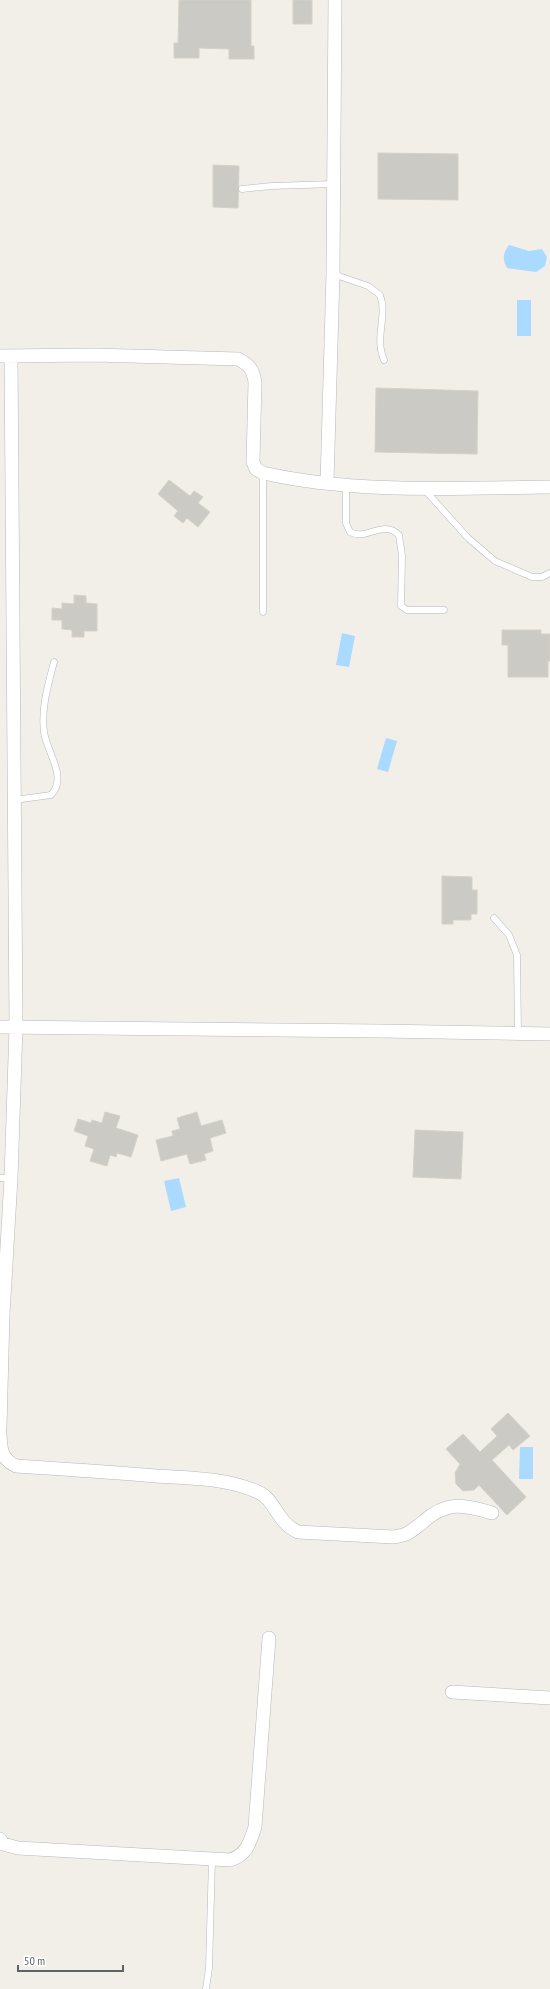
<svg xmlns="http://www.w3.org/2000/svg" width="550" height="1989" font-family="'PT Sans Narrow',sans-serif">
<style>
.water{fill:#aadaff}
.building{fill:#cccac5;stroke:#d6d1c6}
.lines{fill:none;stroke-linecap:round;stroke-linejoin:round}
.lane-casing{stroke:#b5b8bc;stroke-width:7}
.street-casing{stroke:#b5b8bc;stroke-width:14}
.lane{stroke:#fff;stroke-width:6}
.street{stroke:#fff;stroke-width:13}
</style>
<rect width="100%" height="100%" fill="#f1efe8"/>
<path class="water" d="M509,245L529,251L542,249L547,257L545,266L536,272L507,268C502,259 503,253 509,245Z
M517,300H531V336H517Z
M342,633L355,636L349,667L336,665Z
M386,738L397,741L388,772L377,769Z
M179,1178L186,1207L171,1211L164,1181Z
M520,1447H533V1479H519Z"/>
<path class="building" d="M179,0H251V46H254V59H229V49L199,48V58H174V43H178Z
M293,0H312V24H293Z
M378,153L458,154V200L378,199Z
M213,165L239,166L238,208L213,207Z
M376,388L478,391L477,454L375,452Z
M169,480L190,496L194,491L203,497L198,503L210,512L198,527L187,518L183,523L174,516L178,511L158,494Z
M74,595L86,596V603L97,604V631H84V637H72V630L62,629V620H52V608L62,609V603L74,604Z
M502,630H541V634H550V661H548V677H508V645H502Z
M442,876L472,877V890H477V914H471V920H453V924H442Z
M105,1112L120,1116L116,1128L138,1135L131,1157L117,1153L116,1157L110,1155L107,1166L90,1161L94,1149L85,1146L88,1136L74,1131L78,1119L91,1123L92,1120L102,1123Z
M197,1112L201,1126L222,1120L226,1133L210,1138L213,1151L204,1154L206,1160L190,1164L187,1154L161,1161L156,1140L173,1136L172,1131L180,1129L177,1118Z
M415,1130L463,1132L461,1179L413,1177Z
M508,1413L530,1436L513,1450L509,1445L492,1460L526,1497L507,1515L479,1485L474,1490L463,1491L456,1484L455,1473L460,1464L446,1449L463,1434L480,1452L497,1436L491,1429Z"/>
<g class="lines">
<defs>
<path id="lane" d="M242,189L272,186L334,184
M333,274L368,286L380,295C388,316 374,337 384,360
M263,473V612
M346,485V523L350,532C367,541 383,519 399,535L402,556L401,606L407,610H444
M424,489L468,538L495,561L532,577H542L550,573
M14,800L51,795C68,777 47,753 44,732C41,708 48,685 54,662
M494,918L509,935L517,955L518,1034
M0,1178H11
M206,1989L209,1968L212,1859"/>
<path id="street" d="M0,356L94,355L238,359C250,365 253,370 255,382L253,462L256,469L263,473C357,494 454,488 550,487
M327,483L333,274L335,0
M0,1027L380,1031L550,1034
M0,1427L3,1315L11,1178L16,1027L11,356
M0,1433C1,1449 0,1458 16,1466C63,1469 110,1472 156,1476C190,1478 227,1478 258,1492C275,1499 277,1523 298,1532L393,1537C409,1535 411,1531 423,1522C446,1501 464,1504 492,1513
M452,1692L550,1698
M0,1839L3,1844L18,1848L230,1860C247,1855 250,1842 255,1827L269,1638"/>
</defs>
<use href="#lane" class="lane-casing"/>
<use href="#street" class="street-casing"/>
<use href="#lane" class="lane"/>
<use href="#street" class="street"/>
</g>
<path d="M18 1965v6h105v-6" fill="none" stroke="#5f6368" stroke-width="2"/>
<text x="24" y="1965" font-size="12" fill="#5f6368" stroke="#ffffff" stroke-width="3" paint-order="stroke">50 m</text>
</svg>
